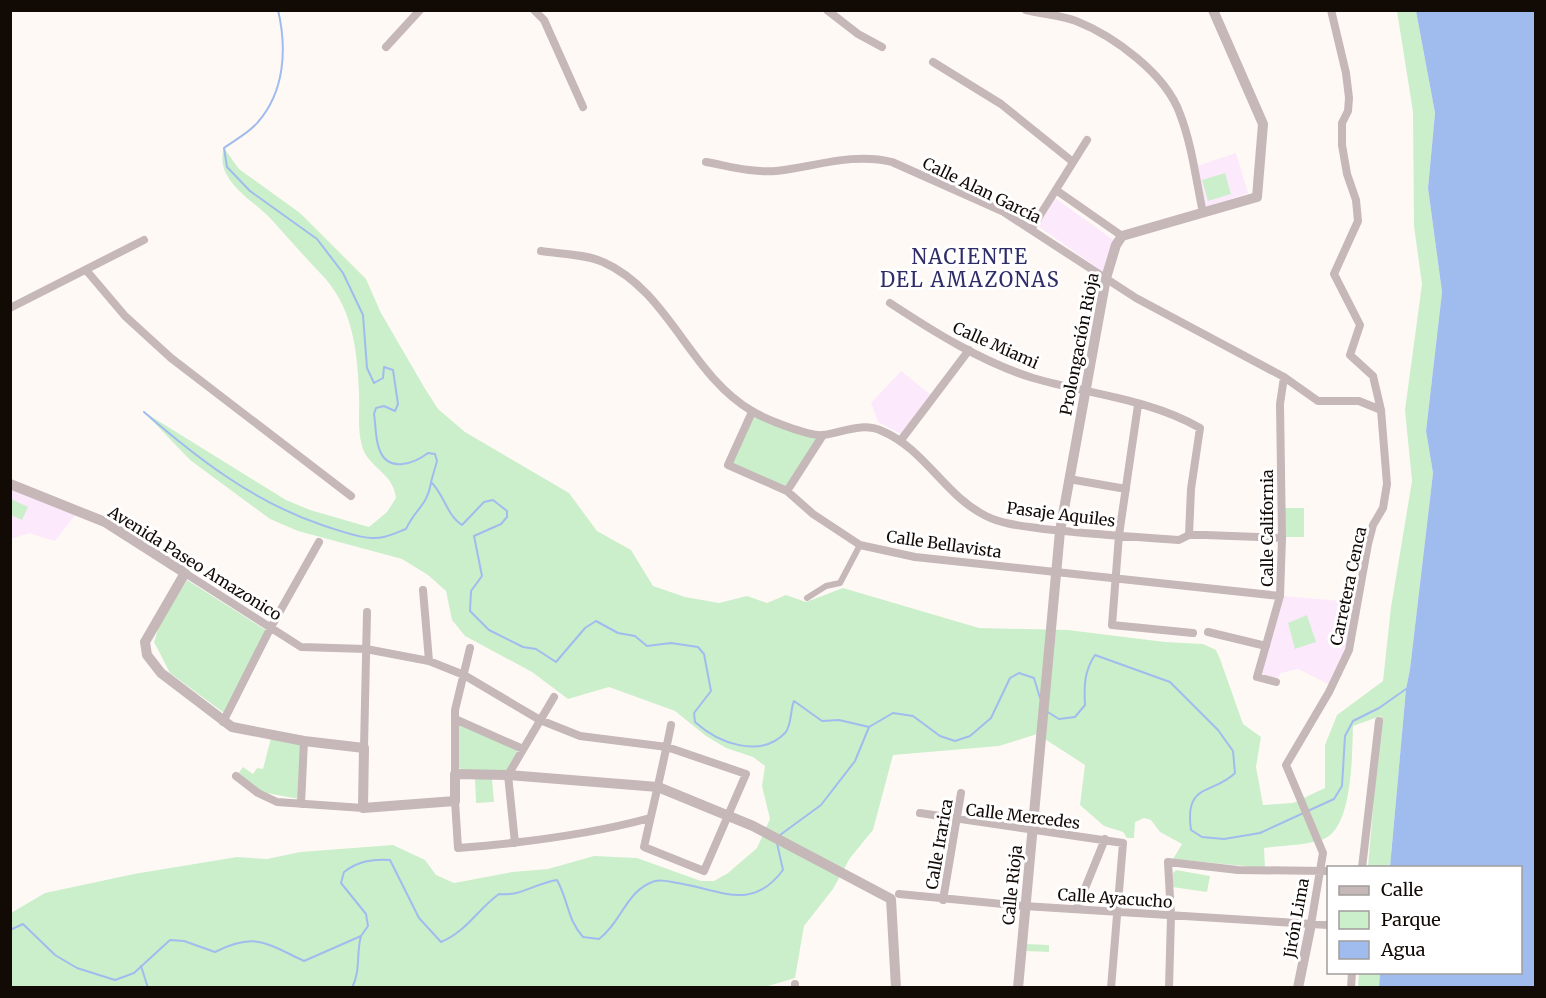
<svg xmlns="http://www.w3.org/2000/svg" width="1546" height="998" font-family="Merriweather,serif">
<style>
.education{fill:#fceafc}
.green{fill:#cbefcb}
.water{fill:#a0bcee}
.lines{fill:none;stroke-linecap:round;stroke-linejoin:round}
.stream{stroke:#a0bcee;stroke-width:2}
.pedestrian{stroke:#c6b7b9;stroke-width:6}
.minor{stroke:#c6b7b9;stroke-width:8}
.tertiary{stroke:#c6b7b9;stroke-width:10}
.labels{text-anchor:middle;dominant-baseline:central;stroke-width:6;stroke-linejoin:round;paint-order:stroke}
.street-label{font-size:16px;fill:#120a05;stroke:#fff}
.quarter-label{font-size:20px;letter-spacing:1.5px;fill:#2f2d68;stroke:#fff}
</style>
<rect width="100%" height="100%" fill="#fff9f6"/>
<path class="education" d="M1236,153L1248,193L1204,208L1194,167Z
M1055,198L1115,241L1103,272L1038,226Z
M901,371L931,395L901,434L878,422L871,403Z
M10,486L77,513L55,541L29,533L11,539Z
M1283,596L1353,602L1345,650L1328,684L1298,669L1281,673L1276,680L1260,675Z"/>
<path class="green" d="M1397,11H1416L1435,113L1428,188L1442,292L1426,431L1433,473L1410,669L1406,689L1390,867H1368L1381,716L1353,726C1352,753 1353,827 1324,839C1306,846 1282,845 1264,848L1265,868L1173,859L1182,844L1160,832L1151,820L1144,818L1135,822L1134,838H1127L1123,832L1104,826L1080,805L1085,765L1037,734L999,746L893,755L873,830L850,858L833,889L804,926L795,978L765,987L11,988V913L45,893L134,874L237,857L267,859L300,852L393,845L425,860L436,875L454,883L512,872L548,869L594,856L637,858L701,881H714L728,873L757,848L770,819L762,786L765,766L753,757L726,748L706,736L675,711L609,687L568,699L532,672L465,636L452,620L446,591L428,575L402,559L298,531L270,519L190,460L144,412L286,500L310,510L369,527L387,512L396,498C393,472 368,468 362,446C357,427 360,411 359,392C357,347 352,305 320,273C303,255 287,237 271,219C252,199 214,180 224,148L239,169L300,213L366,279L381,313L424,387L438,409L465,432L569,493L597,531L631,550L653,586L685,597L719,603L747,596L767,603L786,595L806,602L843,588L979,628L1068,630L1165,642L1203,644L1216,650L1220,659L1243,724L1261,737L1256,767L1263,805L1293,803L1325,788V745L1337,715L1383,681L1391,607L1412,481L1405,410L1422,284L1414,226L1413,112Z
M1225,173L1231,194L1208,201L1202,180Z
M753,416L817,438L785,487L731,463Z
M11,499L28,507L22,520L11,515Z
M1285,508H1304V537H1285Z
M187,580L266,630L224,713L170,673L154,642L159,626Z
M1307,615L1316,642L1295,649L1288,623Z
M459,724L519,749L508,771H463L458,767Z
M271,738L301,745L299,799L261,792L238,774L243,767L253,774L257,768L263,769Z
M475,779H492L494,802L476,803Z
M1176,870L1210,876L1207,892L1172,887L1173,873Z
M1026,944L1049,945V952L1026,951Z
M1359,973H1380L1379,987H1358Z"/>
<path class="water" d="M1416,11H1535V987H1379L1380,973L1520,972V868L1390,867L1406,689L1410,669L1433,473L1426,431L1442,292L1428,188L1435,113Z"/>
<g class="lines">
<path class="stream" d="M278,10C287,48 285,91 258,122C250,132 235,140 224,148L227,167L250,191L317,239L343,273L363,315L367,368L374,383L383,378L384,367L393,370L398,404L395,411L384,406L376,408L374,414C376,426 375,440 380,451C389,473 415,463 428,453L435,454L437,461L431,482C444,494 447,516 462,525L484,502L493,500L507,511V517L501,524L474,536L482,576L471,591L470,611L489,630L523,647L536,649L556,662L585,628L596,621L618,633L635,636L647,646L671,643L698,647L704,654L711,691L694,713L695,722C718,743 760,759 785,733C792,725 790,710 794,701L822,721L839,720L869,727
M144,412C198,459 254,502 322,525C338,530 355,537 371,538C384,539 395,533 406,529C416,508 427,506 431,483
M1046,711L1059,719L1075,717L1085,705C1084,687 1084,671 1095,655L1170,682L1218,730L1233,751L1235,773C1213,795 1184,782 1191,830L1202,837L1224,839L1260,833L1334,799L1342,786L1345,736L1353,721L1379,708L1406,689
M780,835L821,805L855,761L869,727L893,713L913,716L940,736L955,741L970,736L991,718L1010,678L1019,673L1034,678L1040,698
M10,930L23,924L55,955L77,968L115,980L134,973L170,940L184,941L215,952C255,932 266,943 304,961L361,936L368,926L366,914L341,883L344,872C358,861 372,859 390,860L419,918L441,942C467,931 478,909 499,894C523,896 533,884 557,880C569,902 567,919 583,937L599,939C622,922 626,890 655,881C662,879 671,882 678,883C720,890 752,912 783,870L777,843
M141,966L148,988
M352,988C361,970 356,953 361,936"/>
<path class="pedestrian" d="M807,598L826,586L840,583L860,545"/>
<path class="minor" d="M534,10L544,20L583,107
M827,10L858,34L882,47
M1026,10C1042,14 1060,15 1076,21C1114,36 1166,74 1180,114C1192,145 1196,180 1203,213
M386,47L420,10
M933,62L1001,104L1073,162
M706,162C729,166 752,173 776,171C814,167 853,152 892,162L1002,211L1136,298L1284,377L1318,401H1359L1381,410
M1056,190L1122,236
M1032,228L1087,140
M541,251C560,254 586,254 603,262C669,291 690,375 752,411C765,419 810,437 824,435C844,432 862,422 882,431C925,449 945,496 986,516C1004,525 1025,526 1044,529C1089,534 1134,537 1179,540L1189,535H1205L1282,538
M86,270L125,316L171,358L351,496
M890,303C934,332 982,362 1033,378C1088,394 1150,399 1200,428L1191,489L1189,535
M10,308L144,240
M1138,405L1119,535L1112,625L1193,633
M752,412L728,465L787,491L813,514L860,545L915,557L1280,596
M901,440L969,350
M1069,479L1126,489
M787,491L823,435
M185,573L301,647L366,649L429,661L464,675L540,720L580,736L667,747L746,774L704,871L644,847C653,806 663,766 671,725
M423,590L429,661
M1208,632L1266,646
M1276,682L1257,677L1280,596L1282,538L1280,404L1284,377
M455,719L523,749
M223,722L271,627L319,542
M364,748L367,612
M455,774V710L470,648
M236,776L258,793L277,802L363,808
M455,801L458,848C523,843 588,835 650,818
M301,804L304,741
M920,813L1123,843L1111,988
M515,843L508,775L554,697
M1362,868L1379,721
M899,894L1024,906L1328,925
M943,900L961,793
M1077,908L1105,839
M1311,924L1323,853L1286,765L1329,692L1349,650L1368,544L1373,525L1383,508L1387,484L1381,410L1373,376L1350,355L1360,325L1334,274L1358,221L1356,200L1347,174L1342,145V123L1348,111L1349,98L1346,73L1331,10
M795,988V984
M1169,988L1171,916L1168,862L1238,870L1328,871
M1351,988L1352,972"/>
<path class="tertiary" d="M10,484L105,522L185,573L145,642L147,655L161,673L232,727L304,741L364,748L363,808L455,801V774L508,775L658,787L753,826L891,899L896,988
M1018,988L1060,531L1106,278L1116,245L1122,236L1257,197L1263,124L1213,10
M1298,988L1311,924"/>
</g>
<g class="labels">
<g class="street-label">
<text transform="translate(982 190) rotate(26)">Calle Alan García</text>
<text transform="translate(1079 344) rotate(-79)">Prolongación Rioja</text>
<text transform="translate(996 345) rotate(24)">Calle Miami</text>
<text transform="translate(1061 514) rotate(7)">Pasaje Aquiles</text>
<text transform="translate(1267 528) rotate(-90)">Calle California</text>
<text transform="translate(944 544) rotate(8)">Calle Bellavista</text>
<text transform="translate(195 563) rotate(32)">Avenida Paseo Amazonico</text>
<text transform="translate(1348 586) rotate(-78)">Carretera Cenca</text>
<text transform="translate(1023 816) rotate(7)">Calle Mercedes</text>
<text transform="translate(939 844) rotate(-80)">Calle Irarica</text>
<text transform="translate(1012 885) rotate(-84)">Calle Rioja</text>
<text transform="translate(1115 898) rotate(4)">Calle Ayacucho</text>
<text transform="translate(1296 918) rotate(-80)">Jirón Lima</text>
</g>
<g class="quarter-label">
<text x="970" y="256">NACIENTE<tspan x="970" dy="23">DEL AMAZONAS</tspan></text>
</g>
</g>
<rect width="1546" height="998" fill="none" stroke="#120a05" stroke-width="24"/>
<rect x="1327" y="866" width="195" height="108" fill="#ffffff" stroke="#a09d9b" stroke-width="1.5"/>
<rect x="1339" y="886" width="30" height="9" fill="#c6b7b9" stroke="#a09d9b" stroke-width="1.5"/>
<text x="1381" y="896" font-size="18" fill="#120a05">Calle</text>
<rect x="1339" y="911" width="30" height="18" fill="#cbefcb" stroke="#a09d9b" stroke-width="1.5"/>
<text x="1381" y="926" font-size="18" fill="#120a05">Parque</text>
<rect x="1339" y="941" width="30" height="18" fill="#a0bcee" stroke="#a09d9b" stroke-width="1.5"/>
<text x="1381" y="956" font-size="18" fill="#120a05">Agua</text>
</svg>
